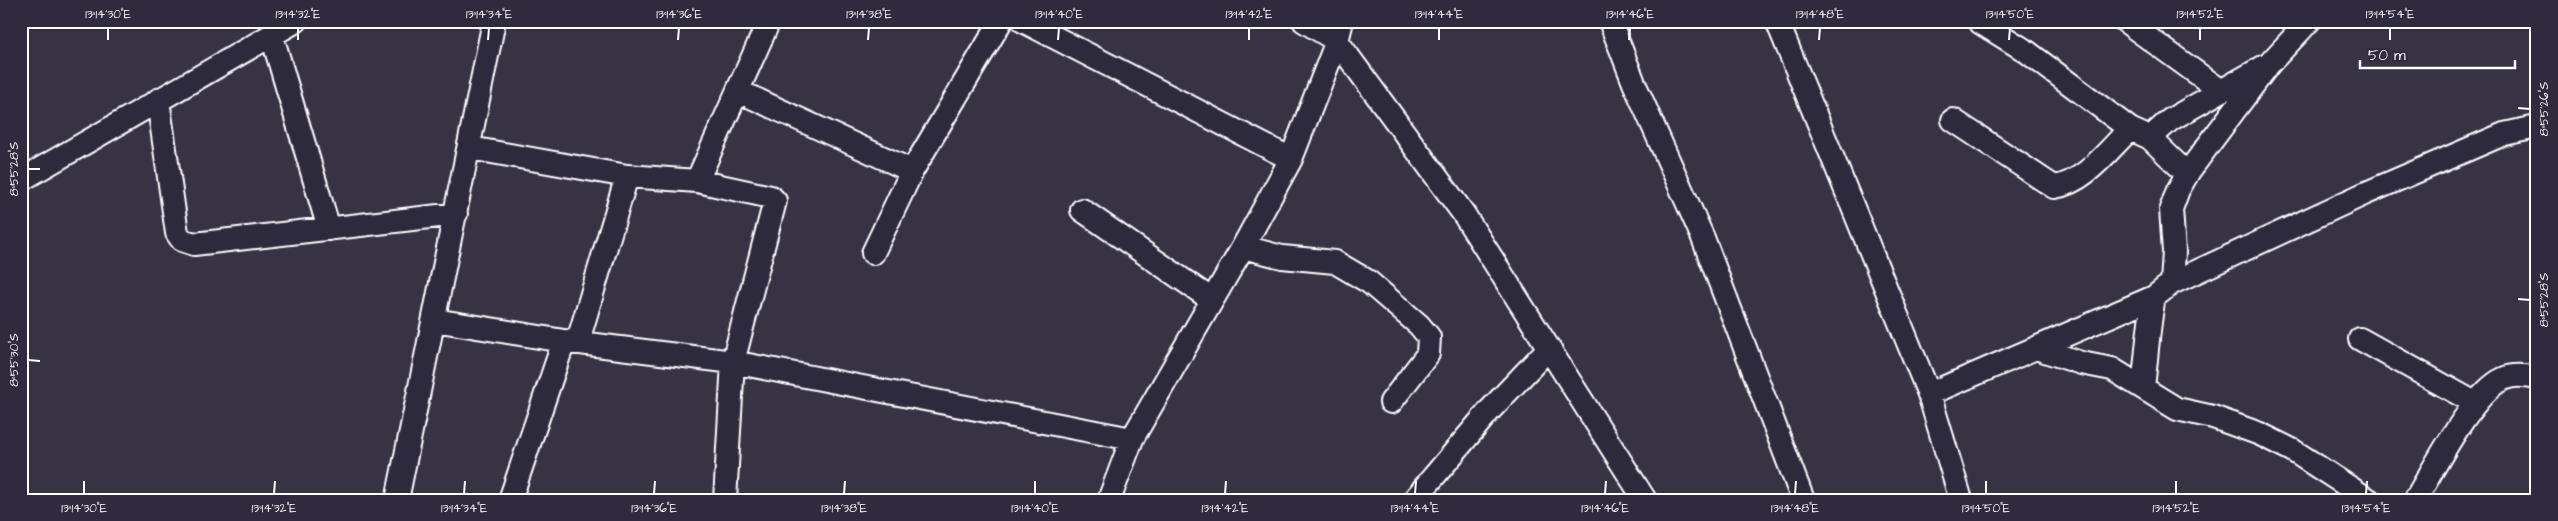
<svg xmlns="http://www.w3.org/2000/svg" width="2558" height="521" font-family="'Architects Daughter',sans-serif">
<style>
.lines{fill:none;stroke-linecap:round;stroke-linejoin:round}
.street-casing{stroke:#fff;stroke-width:26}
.street{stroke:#2f2a3d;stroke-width:22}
.ticks{fill:none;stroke:#fff;stroke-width:2}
.neatline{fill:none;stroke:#fff;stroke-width:2}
.ticks-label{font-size:12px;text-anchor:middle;fill:#fff}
</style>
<rect width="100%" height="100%" fill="#373345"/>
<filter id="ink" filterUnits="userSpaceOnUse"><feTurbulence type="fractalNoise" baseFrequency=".02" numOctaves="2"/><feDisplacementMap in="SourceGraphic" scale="10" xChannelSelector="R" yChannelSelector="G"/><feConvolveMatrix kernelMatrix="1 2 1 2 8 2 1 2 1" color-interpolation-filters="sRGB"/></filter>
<g filter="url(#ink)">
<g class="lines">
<defs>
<path id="street" d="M1023,21L1291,159
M1304,21L1337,41L1463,213L1645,500
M1610,21L1634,83L1703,238L1803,500
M1777,21L1929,394L1961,500
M2125,21L2220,90
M1981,23L2026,51L2130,129L2150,138L2179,166L2189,171
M272,36L329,229
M738,91L912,171
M158,100L177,233L182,240L194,244L456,214
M1953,120L2054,187C2085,183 2108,150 2130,129
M2150,138L2170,120L2263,67
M470,148L627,176L697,181L769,21
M21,180L296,21
M697,181L771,197L775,201L733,362L725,500
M1082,210L1212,300
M1243,247L1282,257L1335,262L1369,282L1419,325L1429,337L1428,354L1391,402
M873,253L912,171L1001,21
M2172,283L2174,252L2171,209L2178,190L2189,171L2269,64L2309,21
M434,320L564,341L733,362L1132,439
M2360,339L2475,403
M578,341L627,176
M2036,348L2081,363L2112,369L2177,409L2213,417L2260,434L2292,450L2369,500
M2143,387C2147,356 2148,327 2154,297
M1929,394L2154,297L2172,283L2364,194L2504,134L2537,127
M397,500L494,21
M510,500L564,341
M1109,500L1132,439L1243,247L1291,159L1337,41L1342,21
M1414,500L1490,410L1549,348
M2415,500C2434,469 2472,393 2503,379C2514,374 2525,376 2537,378"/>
</defs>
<use href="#street" class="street-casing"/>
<use href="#street" class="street"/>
</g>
</g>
<path class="ticks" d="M108,40V28M298,40V28M488,40L489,28M678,40L679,28M868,40L869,28M1058,40L1059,28M1249,40V28M1439,40V28M1629,40L1630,28M1819,40L1820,28M2009,40L2010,28M2200,40V28M2390,40V28M2518,108L2530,109M28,169H40M2518,299L2530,300M28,360L40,361M84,494V481M274,494L275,481M464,494L465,481M654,494L655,481M844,494L845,481M1035,494V481M1225,494L1226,481M1415,494L1416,481M1605,494L1606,481M1795,494L1796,481M1986,494V481M2176,494V481M2366,494L2367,481"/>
<rect width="2558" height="521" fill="none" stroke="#2f2a3d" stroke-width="55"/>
<path d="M2360 60v8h155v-8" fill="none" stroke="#ffffff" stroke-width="2.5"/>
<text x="2368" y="60" font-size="15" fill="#ffffff" stroke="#2f2a3d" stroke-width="4" paint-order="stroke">50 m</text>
<rect x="28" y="28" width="2502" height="466" class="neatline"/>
<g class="ticks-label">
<text x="108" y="18">13°14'30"E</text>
<text x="298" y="18">13°14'32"E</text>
<text x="489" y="18">13°14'34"E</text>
<text x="679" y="18">13°14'36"E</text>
<text x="869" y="18">13°14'38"E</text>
<text x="1059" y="18">13°14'40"E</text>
<text x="1249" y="18">13°14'42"E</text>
<text x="1439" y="18">13°14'44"E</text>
<text x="1630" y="18">13°14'46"E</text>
<text x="1820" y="18">13°14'48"E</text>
<text x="2010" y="18">13°14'50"E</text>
<text x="2200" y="18">13°14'52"E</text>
<text x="2390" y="18">13°14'54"E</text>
<text transform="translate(2544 109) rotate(-90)" y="4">8°55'26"S</text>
<text transform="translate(14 169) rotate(-90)" y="4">8°55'28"S</text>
<text transform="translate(2544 300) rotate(-90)" y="4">8°55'28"S</text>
<text transform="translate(14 360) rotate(-90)" y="4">8°55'30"S</text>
<text x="84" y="512">13°14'30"E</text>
<text x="274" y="512">13°14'32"E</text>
<text x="464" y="512">13°14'34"E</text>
<text x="654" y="512">13°14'36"E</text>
<text x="844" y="512">13°14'38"E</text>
<text x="1035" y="512">13°14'40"E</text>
<text x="1225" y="512">13°14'42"E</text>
<text x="1415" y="512">13°14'44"E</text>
<text x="1605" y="512">13°14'46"E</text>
<text x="1795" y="512">13°14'48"E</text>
<text x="1986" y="512">13°14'50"E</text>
<text x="2176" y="512">13°14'52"E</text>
<text x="2366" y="512">13°14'54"E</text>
</g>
</svg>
